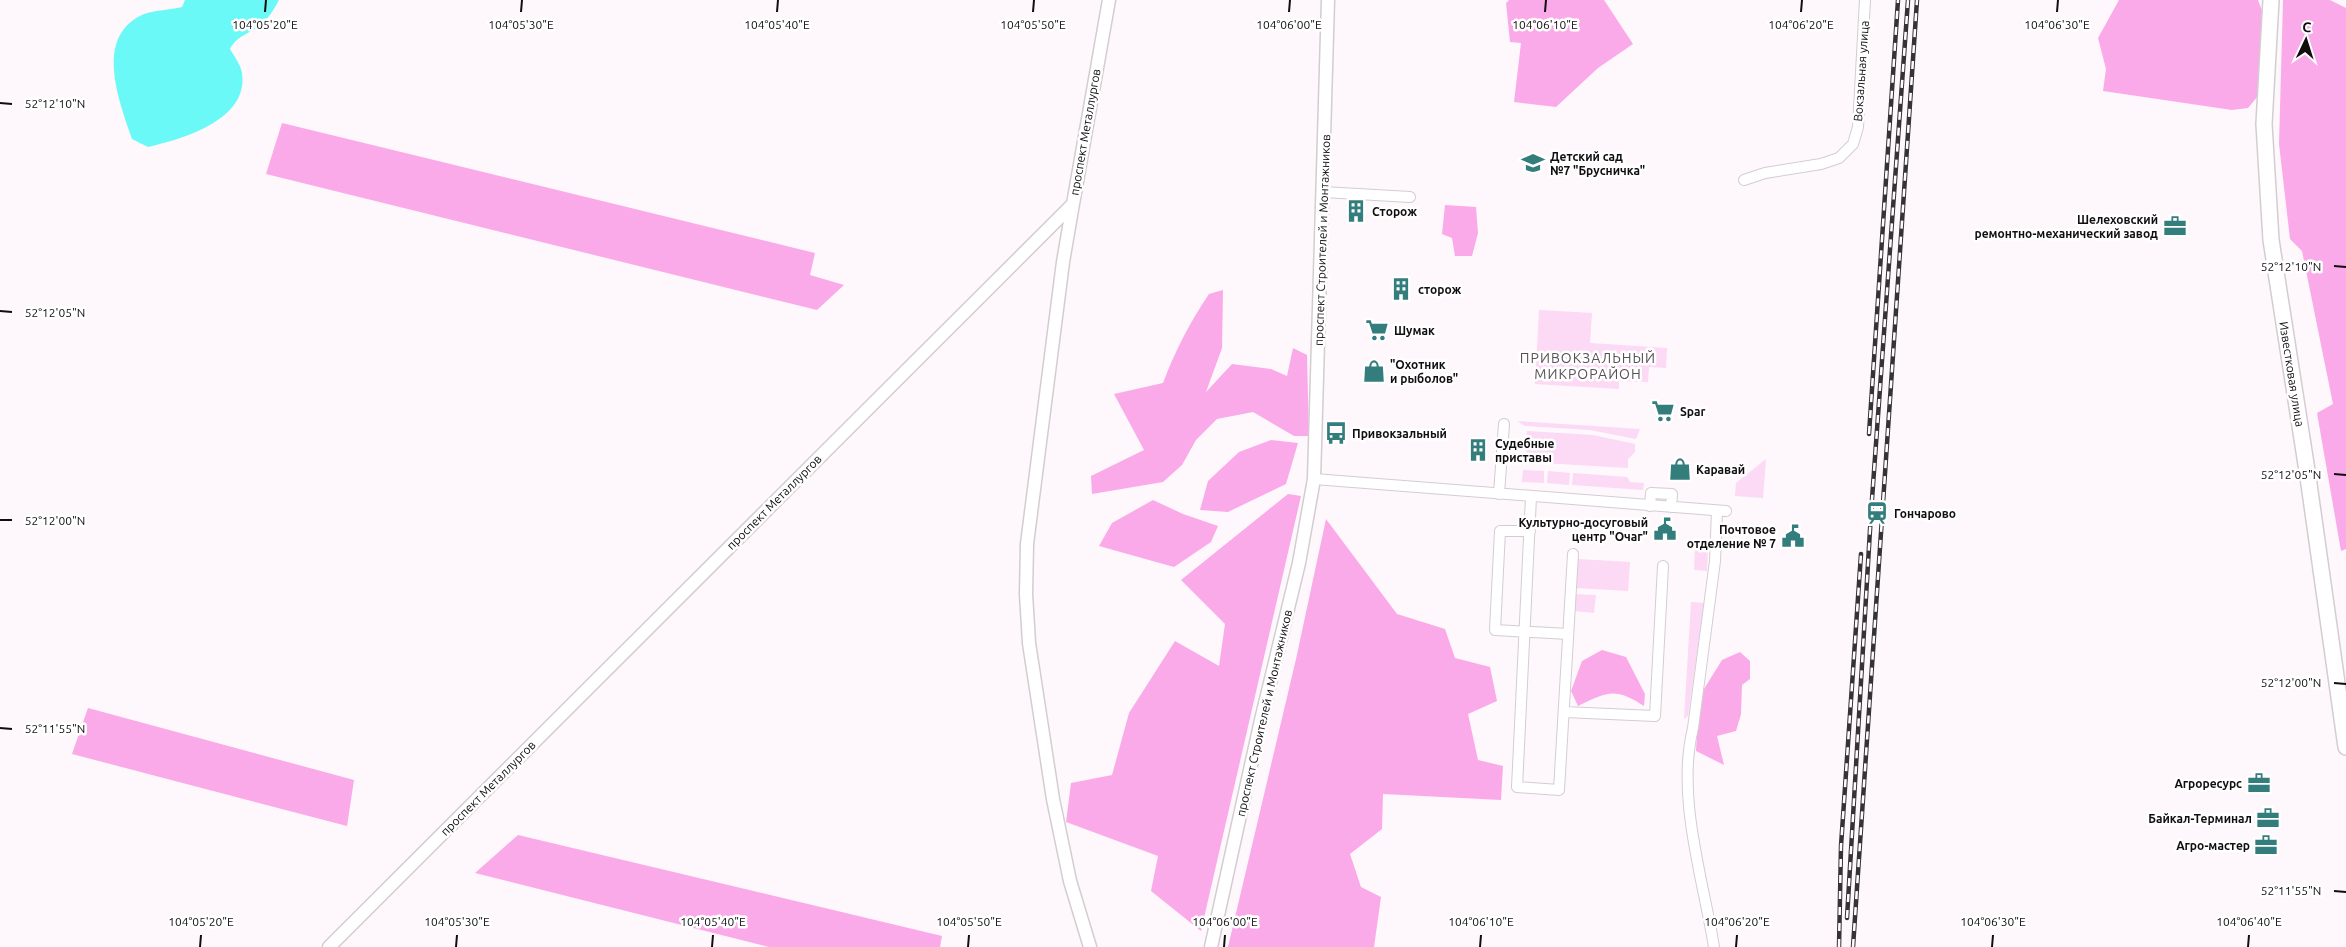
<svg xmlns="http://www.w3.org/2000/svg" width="2346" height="947" font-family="Ubuntu,sans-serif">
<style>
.green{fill:#fcd9f4}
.forest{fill:#faaae9}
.water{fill:#6bf9f8}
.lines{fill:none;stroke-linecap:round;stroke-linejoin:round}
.minor-casing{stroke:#d3cdd2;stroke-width:12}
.tertiary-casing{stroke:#d3cdd2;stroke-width:15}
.secondary-casing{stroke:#d3cdd2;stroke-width:18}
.minor{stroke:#fff;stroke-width:10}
.tertiary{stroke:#fff;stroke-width:12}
.secondary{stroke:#fff;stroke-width:15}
.rail-casing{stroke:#363235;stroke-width:4.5}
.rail{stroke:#fff;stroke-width:2.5;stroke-dasharray:8;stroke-linecap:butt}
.ticks{fill:none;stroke:#110e10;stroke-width:2}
.labels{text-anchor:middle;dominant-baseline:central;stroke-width:5;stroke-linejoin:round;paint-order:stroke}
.street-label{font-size:12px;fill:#110e10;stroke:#fff}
.poi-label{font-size:12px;font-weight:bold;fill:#110e10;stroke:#fff;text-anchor:start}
.neighbourhood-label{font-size:14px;letter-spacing:1px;fill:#585256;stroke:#fff}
.ticks-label{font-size:12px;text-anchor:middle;fill:#110e10;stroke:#fff;stroke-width:5;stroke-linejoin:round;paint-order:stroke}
</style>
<rect width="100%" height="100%" fill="#fef7fc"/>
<path class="green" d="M1539,310L1592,313L1590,343L1667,348L1666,368L1649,367L1648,382L1619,381V389L1535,384Z
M1517,421L1640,429L1636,439L1590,430L1525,426Z
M1527,431L1593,435L1635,444V452L1628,459V468L1526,462Z
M1766,459L1763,498L1735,496L1736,483Z
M1523,470L1544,471V483L1522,482Z
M1548,471L1570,473L1569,485L1547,483Z
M1573,473L1627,477L1630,482L1644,483L1643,490L1572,485Z
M1695,547L1708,548L1707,571L1694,570Z
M1578,559L1630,562L1628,591L1576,588Z
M1575,594L1596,595L1594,613L1574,611Z
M1691,602L1704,603L1688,716L1684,719Z"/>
<path class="forest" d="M1509,0H1604L1633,44L1598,68L1556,107L1514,102L1521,43L1510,42L1506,3Z
M2119,0H2258L2263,13L2258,96L2248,108L2232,110L2103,91L2106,69L2098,38Z
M2283,0H2330L2346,8V549L2341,551L2317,413L2333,404L2302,251L2290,239L2279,144Z
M282,123L815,253L810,275L844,285L817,310L266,174Z
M1445,205L1476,207L1478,233L1472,256H1455L1452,238L1442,234Z
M1223,290L1222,348L1206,392L1232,364L1271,369L1287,376L1293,348L1307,355L1309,436H1294L1253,412L1217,419L1196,440L1182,465L1163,482L1092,494L1091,476L1144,450L1114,394L1163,383C1175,351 1190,322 1209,294Z
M1271,440L1298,443L1286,484L1228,512L1200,510L1208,481L1239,452Z
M1288,494L1301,496L1201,931L1151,891L1158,856L1066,822L1071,783L1112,775L1129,713L1175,641L1219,666L1225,624L1181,580Z
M1153,500L1183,514L1218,526L1211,542L1174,567L1099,546L1112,523Z
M1326,519L1397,614L1445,629L1455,658L1490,667L1497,701L1468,714L1478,760L1503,766L1501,800L1383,794L1382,829L1350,854L1361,887L1381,897L1374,947H1228L1296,659Z
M1602,650L1626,657L1645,694L1644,706C1615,687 1607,692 1578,706L1571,691L1582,661Z
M1740,652L1750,661V679L1742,685L1741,714L1736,731L1717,736L1724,765L1696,751L1699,697L1722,660Z
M88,708L354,780L347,826L72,754Z
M518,835L942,936L940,947H769L475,873Z"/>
<path class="water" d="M185,0H279C273,11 268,20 257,27C246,36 238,35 230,49C234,56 241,65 242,73C249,120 183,139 148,147L132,139C119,101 93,36 144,14C155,10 170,10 182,7Z"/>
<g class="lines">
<defs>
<path id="minor" d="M1744,180L1765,173L1821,164L1839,158L1853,144L1858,127L1865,0
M1323,192L1410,197
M1314,479L1726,511
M1499,494L1504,424
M1531,497L1517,787L1559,790L1573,554
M1650,506L1651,493L1672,494L1671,507
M1530,531H1500L1495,630L1568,634
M1564,712L1655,716L1663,566
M1714,947C1703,878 1676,797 1693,728L1715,561L1717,511"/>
<path id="tertiary" d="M1073,204L1063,262L1027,544L1026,594L1029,643L1053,799L1070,881L1090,947
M329,947L1073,204L1109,0
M1211,947L1261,720L1299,563L1314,479L1328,0"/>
<path id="secondary" d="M2271,0L2264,124L2271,240L2308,477L2346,747"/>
</defs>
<use href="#minor" class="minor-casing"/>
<use href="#tertiary" class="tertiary-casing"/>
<use href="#secondary" class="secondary-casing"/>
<use href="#minor" class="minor"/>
<use href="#tertiary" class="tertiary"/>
<use href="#secondary" class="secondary"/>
<defs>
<path id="rail" d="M1869,434L1898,0
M1847,918L1871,513L1908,0
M1839,947L1841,846L1861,554
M1853,947L1917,0"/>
</defs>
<use href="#rail" class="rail-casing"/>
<use href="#rail" class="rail"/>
</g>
<path class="ticks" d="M265,12L266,0M521,12L522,0M777,12L778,0M1033,12L1034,0M1289,12L1290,0M1545,12L1546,0M1801,12L1802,0M2057,12L2058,0M0,103L12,104M2334,266L2346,267M0,311L12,312M2334,474L2346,475M0,520H12M2334,683L2346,684M0,728L12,729M2334,891L2346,892M200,947L201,935M456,947L457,935M712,947L713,935M968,947L969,935M1224,947L1225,935M1480,947L1481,935M1736,947L1737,935M1992,947L1993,935M2248,947L2249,935"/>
<defs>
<symbol id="school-bare" viewBox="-9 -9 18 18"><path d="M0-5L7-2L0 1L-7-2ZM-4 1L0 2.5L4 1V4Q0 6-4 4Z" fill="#347d7d" stroke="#fff" stroke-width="2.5" paint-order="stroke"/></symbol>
<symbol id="building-bare" viewBox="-9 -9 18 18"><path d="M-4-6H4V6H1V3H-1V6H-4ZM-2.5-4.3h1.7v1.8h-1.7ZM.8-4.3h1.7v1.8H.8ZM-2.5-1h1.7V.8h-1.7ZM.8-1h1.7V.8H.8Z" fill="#347d7d" stroke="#fff" stroke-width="2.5" paint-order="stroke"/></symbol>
<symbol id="office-bare" viewBox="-9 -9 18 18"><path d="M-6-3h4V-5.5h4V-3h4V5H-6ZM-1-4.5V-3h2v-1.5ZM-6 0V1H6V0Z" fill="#347d7d" stroke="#fff" stroke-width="2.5" paint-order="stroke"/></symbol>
<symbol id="supermarket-bare" viewBox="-9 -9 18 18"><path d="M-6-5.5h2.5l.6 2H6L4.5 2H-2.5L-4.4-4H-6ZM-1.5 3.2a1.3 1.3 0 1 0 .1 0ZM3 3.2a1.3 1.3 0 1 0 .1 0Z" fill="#347d7d" stroke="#fff" stroke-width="2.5" paint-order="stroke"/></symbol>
<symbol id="shop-bare" viewBox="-9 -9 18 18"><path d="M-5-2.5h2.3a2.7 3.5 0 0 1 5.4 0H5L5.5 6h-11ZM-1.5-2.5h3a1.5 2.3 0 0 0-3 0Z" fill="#347d7d" stroke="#fff" stroke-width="2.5" paint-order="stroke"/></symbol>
<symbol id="bus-bare" viewBox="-9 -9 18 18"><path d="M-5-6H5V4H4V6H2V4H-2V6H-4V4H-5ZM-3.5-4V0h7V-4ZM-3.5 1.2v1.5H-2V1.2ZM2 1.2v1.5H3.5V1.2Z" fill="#347d7d" stroke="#fff" stroke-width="2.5" paint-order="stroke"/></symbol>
<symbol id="station-bare" viewBox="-9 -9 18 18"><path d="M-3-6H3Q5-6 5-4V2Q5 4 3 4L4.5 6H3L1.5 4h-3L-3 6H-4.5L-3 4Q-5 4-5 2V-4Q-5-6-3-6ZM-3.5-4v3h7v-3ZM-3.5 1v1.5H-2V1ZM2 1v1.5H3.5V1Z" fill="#347d7d" stroke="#fff" stroke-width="2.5" paint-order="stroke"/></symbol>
<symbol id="civic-bare" viewBox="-9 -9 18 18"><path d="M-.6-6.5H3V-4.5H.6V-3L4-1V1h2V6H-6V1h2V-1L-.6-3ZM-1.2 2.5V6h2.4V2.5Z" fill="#347d7d" stroke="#fff" stroke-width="2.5" paint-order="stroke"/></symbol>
</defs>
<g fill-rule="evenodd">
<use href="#school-bare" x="1517" y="147" width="32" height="32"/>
<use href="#building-bare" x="1340" y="195" width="32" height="32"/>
<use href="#office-bare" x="2159" y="210" width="32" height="32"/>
<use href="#building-bare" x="1385" y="273" width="32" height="32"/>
<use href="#supermarket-bare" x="1361" y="314" width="32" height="32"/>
<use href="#shop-bare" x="1358" y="355" width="32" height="32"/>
<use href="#supermarket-bare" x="1647" y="395" width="32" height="32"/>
<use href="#bus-bare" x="1320" y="417" width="32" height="32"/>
<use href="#building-bare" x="1462" y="434" width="32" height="32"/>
<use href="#shop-bare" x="1664" y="453" width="32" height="32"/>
<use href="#station-bare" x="1861" y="497" width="32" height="32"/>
<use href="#civic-bare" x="1649" y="513" width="32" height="32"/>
<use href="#civic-bare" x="1777" y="520" width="32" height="32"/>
<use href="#office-bare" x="2243" y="767" width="32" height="32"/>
<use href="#office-bare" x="2252" y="802" width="32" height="32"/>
<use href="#office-bare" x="2250" y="829" width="32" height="32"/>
</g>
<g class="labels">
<g class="street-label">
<text transform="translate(1861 71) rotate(-86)">Вокзальная улица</text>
<text transform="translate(1085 132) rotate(-80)">проспект Металлургов</text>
<text transform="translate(1322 240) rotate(-88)">проспект Строителей и Монтажников</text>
<text transform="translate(2292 374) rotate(81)">Известковая улица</text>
<text transform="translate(774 502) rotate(-45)">проспект Металлургов</text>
<text transform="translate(1264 713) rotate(-77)">проспект Строителей и Монтажников</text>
<text transform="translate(488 788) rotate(-45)">проспект Металлургов</text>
</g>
<g class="poi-label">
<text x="1550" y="156">Детский сад<tspan x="1550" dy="14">№7 "Брусничка"</tspan></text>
<text x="1372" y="211">Сторож</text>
<text x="2158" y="219" text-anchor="end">Шелеховский<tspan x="2158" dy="14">ремонтно-механический завод</tspan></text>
<text x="1418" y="289">сторож</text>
<text x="1394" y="330">Шумак</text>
<text x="1390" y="364">"Охотник<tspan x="1390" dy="14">и рыболов"</tspan></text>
<text x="1680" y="411">Spar</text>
<text x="1352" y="433">Привокзальный</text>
<text x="1495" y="443">Судебные<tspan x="1495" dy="14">приставы</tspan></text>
<text x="1696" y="469">Каравай</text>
<text x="1894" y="513">Гончарово</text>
<text x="1648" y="522" text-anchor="end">Культурно-досуговый<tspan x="1648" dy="14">центр "Очаг"</tspan></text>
<text x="1776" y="529" text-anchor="end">Почтовое<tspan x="1776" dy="14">отделение № 7</tspan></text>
<text x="2242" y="783" text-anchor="end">Агроресурс</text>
<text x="2252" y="818" text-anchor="end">Байкал-Терминал</text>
<text x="2250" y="845" text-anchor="end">Агро-мастер</text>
</g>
<g class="neighbourhood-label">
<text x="1588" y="358">ПРИВОКЗАЛЬНЫЙ<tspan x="1588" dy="16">МИКРОРАЙОН</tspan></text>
</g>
</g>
<g class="ticks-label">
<text x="265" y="29">104°05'20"E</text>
<text x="521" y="29">104°05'30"E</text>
<text x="777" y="29">104°05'40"E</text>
<text x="1033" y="29">104°05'50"E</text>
<text x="1289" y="29">104°06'00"E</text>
<text x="1545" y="29">104°06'10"E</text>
<text x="1801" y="29">104°06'20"E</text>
<text x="2057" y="29">104°06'30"E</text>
<text x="55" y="108">52°12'10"N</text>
<text x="2291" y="271">52°12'10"N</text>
<text x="55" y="317">52°12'05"N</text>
<text x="2291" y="479">52°12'05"N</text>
<text x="55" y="525">52°12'00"N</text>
<text x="2291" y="687">52°12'00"N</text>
<text x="55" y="733">52°11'55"N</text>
<text x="2291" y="895">52°11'55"N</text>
<text x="201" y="926">104°05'20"E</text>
<text x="457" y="926">104°05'30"E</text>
<text x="713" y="926">104°05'40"E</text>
<text x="969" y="926">104°05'50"E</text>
<text x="1225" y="926">104°06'00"E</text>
<text x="1481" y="926">104°06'10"E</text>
<text x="1737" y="926">104°06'20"E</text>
<text x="1993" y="926">104°06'30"E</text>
<text x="2249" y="926">104°06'40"E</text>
</g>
<g transform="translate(2306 40) rotate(4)" stroke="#ffffff" stroke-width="4" paint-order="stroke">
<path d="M0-4L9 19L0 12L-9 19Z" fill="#110e10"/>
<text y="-8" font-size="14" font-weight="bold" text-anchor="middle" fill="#110e10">С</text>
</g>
</svg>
